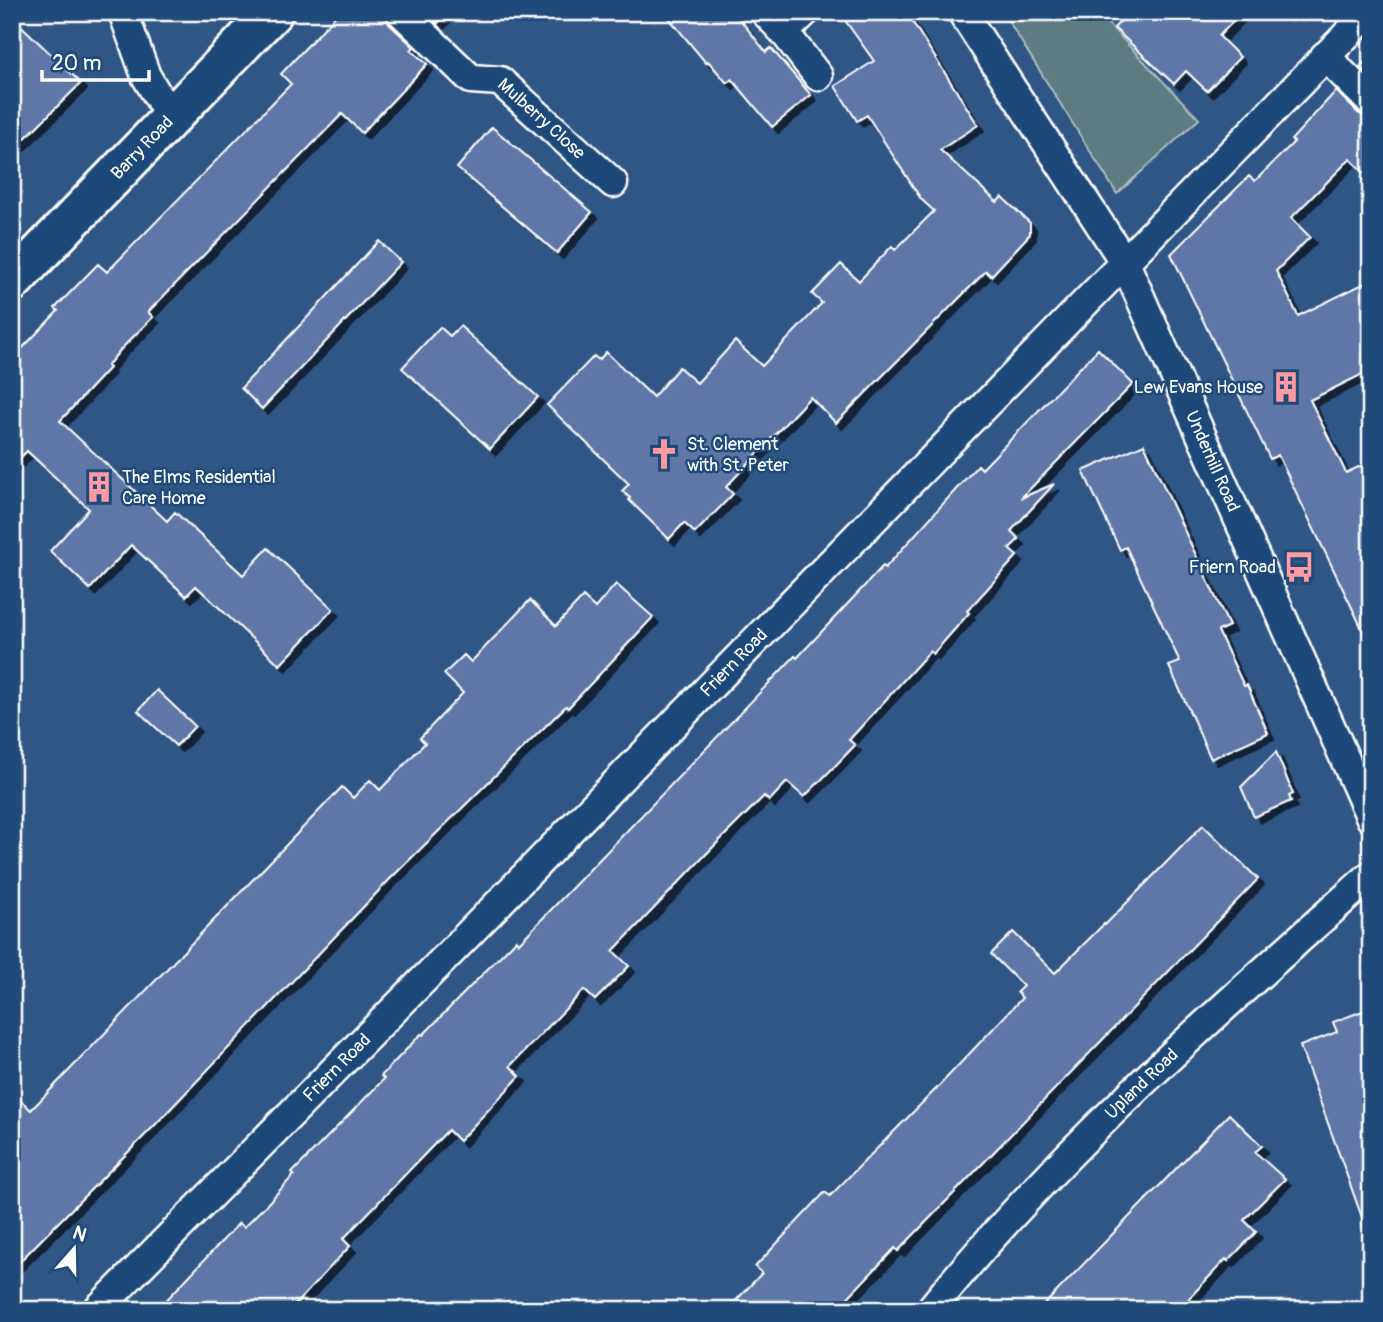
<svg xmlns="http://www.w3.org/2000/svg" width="1383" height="1322" font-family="Pangolin,sans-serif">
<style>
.green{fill:#5b7c81;stroke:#adbec0;stroke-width:2}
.building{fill:#5f77a6;stroke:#fff;stroke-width:2;filter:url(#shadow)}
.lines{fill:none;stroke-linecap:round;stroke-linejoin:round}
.minor-casing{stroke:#fff;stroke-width:33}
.secondary-casing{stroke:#fff;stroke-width:44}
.minor{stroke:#1f4a7a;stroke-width:28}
.secondary{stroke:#1f4a7a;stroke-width:38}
.labels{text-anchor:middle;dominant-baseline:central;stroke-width:5;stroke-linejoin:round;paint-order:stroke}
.street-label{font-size:18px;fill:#fff;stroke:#1f4a7a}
.poi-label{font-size:18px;fill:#fff;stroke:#1f4a7a;text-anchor:end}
</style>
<defs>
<filter id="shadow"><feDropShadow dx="6" dy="6" stdDeviation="0" flood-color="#0009"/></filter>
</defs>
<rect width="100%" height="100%" fill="#305686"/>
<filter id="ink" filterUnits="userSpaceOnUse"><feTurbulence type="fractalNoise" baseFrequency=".0143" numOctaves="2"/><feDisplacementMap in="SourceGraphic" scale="14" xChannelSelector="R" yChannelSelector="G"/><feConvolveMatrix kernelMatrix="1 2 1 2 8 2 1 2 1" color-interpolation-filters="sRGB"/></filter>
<g filter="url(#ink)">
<path class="green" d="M1006,12H1097L1199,119L1117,194L1004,14Z"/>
<path class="building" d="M339,12H385L389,24L414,47L411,50L427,64L362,133L342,114L148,312L153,317L121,349L107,366L109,368L60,421L167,521L175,512L243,575L268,548L333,609L280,665L196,586L186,596L131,545L90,589L50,551L89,509L27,451L12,466V359L58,311L55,308L98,264L107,272L291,84L281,74Z
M425,12H448L437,24Z
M664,12H734L766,52L771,48L811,95L772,127L732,79L727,83L708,61L706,63Z
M839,12H906L978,125L940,150L997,202L1002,197L1030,223V234L991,276L986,271L836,423L810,397L726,487L733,494L695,533L684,523L669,539L629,500L630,498L622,491L629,484L547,405L594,356L599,360L606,352L653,397L679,367L697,383L735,341L762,366L822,303L812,294L841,264L859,281L892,246L895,250L934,211L921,199L867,115L857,121L835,86L874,61Z
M1129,12H1242L1219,36L1240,57L1207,91L1186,71L1174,84L1114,28Z
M12,17L81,83L12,151Z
M1371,55V78L1360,67Z
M1336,91L1359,114L1371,118V179L1350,159L1291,218L1310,237L1276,271L1298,316L1371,280V370L1310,400L1346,473L1371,461V647L1278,455L1270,459L1171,254L1249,176L1255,181L1294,142L1291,140Z
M492,127L592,212L557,253L457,168Z
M379,241L401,262L262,409L241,388Z
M460,326L538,397L490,449L402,368L440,327L450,336Z
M1098,349L1133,384L1021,498L1054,484L1011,531L1019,539L1009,549L1017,556L967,611L969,613L933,654L930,651L849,740L855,745L836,765L804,797L787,782L769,801L764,796L714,846L613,951L629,966L595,1000L584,990L510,1066L520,1076L459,1141L448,1130L343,1239L350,1246L290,1310H157L239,1223L244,1227L268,1203L294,1175L292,1173L384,1079L381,1076L421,1034L423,1035L516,940L519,943L795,656L797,658L883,566L885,568L978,465L982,469Z
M1144,444L1229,626L1218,631L1244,686L1247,685L1268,733L1211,759L1169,666L1180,662L1126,547L1120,550L1083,471Z
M616,584L653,617L568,708L566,706L390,879L153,1127L12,1269V1092L31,1110L342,787L353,798L370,780L380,790L425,743L420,738L463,693L444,674L464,655L471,662L530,600L556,626L583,597L595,608Z
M157,690L195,726L176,746L138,711Z
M1276,752L1293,794L1289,796L1291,801L1254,817L1241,787Z
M1203,825L1258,879L898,1251L895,1248L836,1310H727L762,1273L755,1267L795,1224L825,1192L830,1196L936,1089L1022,998L1017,992L1023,986L991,954L1013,932L1055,973L1104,924L1105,925Z
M1371,1008V1231H1367L1300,1046L1337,1032L1333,1022Z
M1229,1114L1262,1146L1255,1152L1285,1179L1244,1220L1256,1232L1228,1261L1226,1259L1178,1310H1039Z"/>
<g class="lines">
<defs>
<g id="minor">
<path d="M123,12L146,76L171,118"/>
<path id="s1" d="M401,12L471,79L500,81L613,183"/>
<path d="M765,12L784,32L805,12"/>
<path id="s2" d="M962,12L1125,263L1371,818"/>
<path d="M784,32L818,76"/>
<path d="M1325,56L1371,102"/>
<path id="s3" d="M97,1310L449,954L1369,12"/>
<path id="s4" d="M930,1310C1060,1149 1217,1012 1371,875"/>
</g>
<g id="secondary">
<path id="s5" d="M12,282L273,12"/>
</g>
</defs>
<use href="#minor" class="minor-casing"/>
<use href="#secondary" class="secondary-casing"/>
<use href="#minor" class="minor"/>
<use href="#secondary" class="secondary"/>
</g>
</g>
<defs>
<symbol id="building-bare" viewBox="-9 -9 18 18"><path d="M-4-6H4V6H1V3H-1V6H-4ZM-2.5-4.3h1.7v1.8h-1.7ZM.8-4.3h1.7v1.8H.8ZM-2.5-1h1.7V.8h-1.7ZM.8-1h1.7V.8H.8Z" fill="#ff9aa2" stroke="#1f4a7a" stroke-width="2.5" paint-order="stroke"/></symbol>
<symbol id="church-bare" viewBox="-9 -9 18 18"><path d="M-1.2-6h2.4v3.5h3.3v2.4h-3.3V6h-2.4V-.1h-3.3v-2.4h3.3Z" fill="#ff9aa2" stroke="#1f4a7a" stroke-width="2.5" paint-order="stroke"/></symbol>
<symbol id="bus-bare" viewBox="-9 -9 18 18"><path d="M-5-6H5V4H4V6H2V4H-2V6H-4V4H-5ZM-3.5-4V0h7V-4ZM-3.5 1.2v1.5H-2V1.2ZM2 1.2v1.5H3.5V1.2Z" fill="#ff9aa2" stroke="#1f4a7a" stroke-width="2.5" paint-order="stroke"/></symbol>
</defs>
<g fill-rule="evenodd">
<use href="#building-bare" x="1264" y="365" width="44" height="44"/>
<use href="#church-bare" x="642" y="432" width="44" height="44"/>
<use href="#building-bare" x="77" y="465" width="44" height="44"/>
<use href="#bus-bare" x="1277" y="545" width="44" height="44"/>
</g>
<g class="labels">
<g class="street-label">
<text stroke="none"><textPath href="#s1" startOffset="182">Mulberry Close</textPath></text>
<text stroke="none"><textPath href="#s5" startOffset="187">Barry Road</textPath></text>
<text stroke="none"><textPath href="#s2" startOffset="516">Underhill Road</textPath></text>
<text stroke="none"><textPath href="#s3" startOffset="908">Friern Road</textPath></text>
<text stroke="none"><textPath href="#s3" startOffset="341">Friern Road</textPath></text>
<text stroke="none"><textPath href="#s4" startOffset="310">Upland Road</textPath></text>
</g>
<g class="poi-label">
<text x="1263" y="387">Lew Evans House</text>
<text x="687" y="444" text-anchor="start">St. Clement<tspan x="687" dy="21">with St. Peter</tspan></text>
<text x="122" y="477" text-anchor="start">The Elms Residential<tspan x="122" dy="21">Care Home</tspan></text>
<text x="1276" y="567">Friern Road</text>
</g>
</g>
<rect width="1383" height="1322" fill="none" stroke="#1f4a7a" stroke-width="42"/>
<rect x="21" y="21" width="1341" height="1280" fill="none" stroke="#fff" stroke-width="2.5" filter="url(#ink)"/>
<g transform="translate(74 1249) rotate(20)" stroke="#1f4a7a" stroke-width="5" paint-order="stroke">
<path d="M0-5L12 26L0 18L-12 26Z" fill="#ffffff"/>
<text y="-10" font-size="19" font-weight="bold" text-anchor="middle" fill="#ffffff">N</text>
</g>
<path d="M42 70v10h107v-10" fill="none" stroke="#ffffff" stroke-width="3.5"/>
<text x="52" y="70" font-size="21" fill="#ffffff" stroke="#1f4a7a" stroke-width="5" paint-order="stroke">20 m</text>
</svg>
